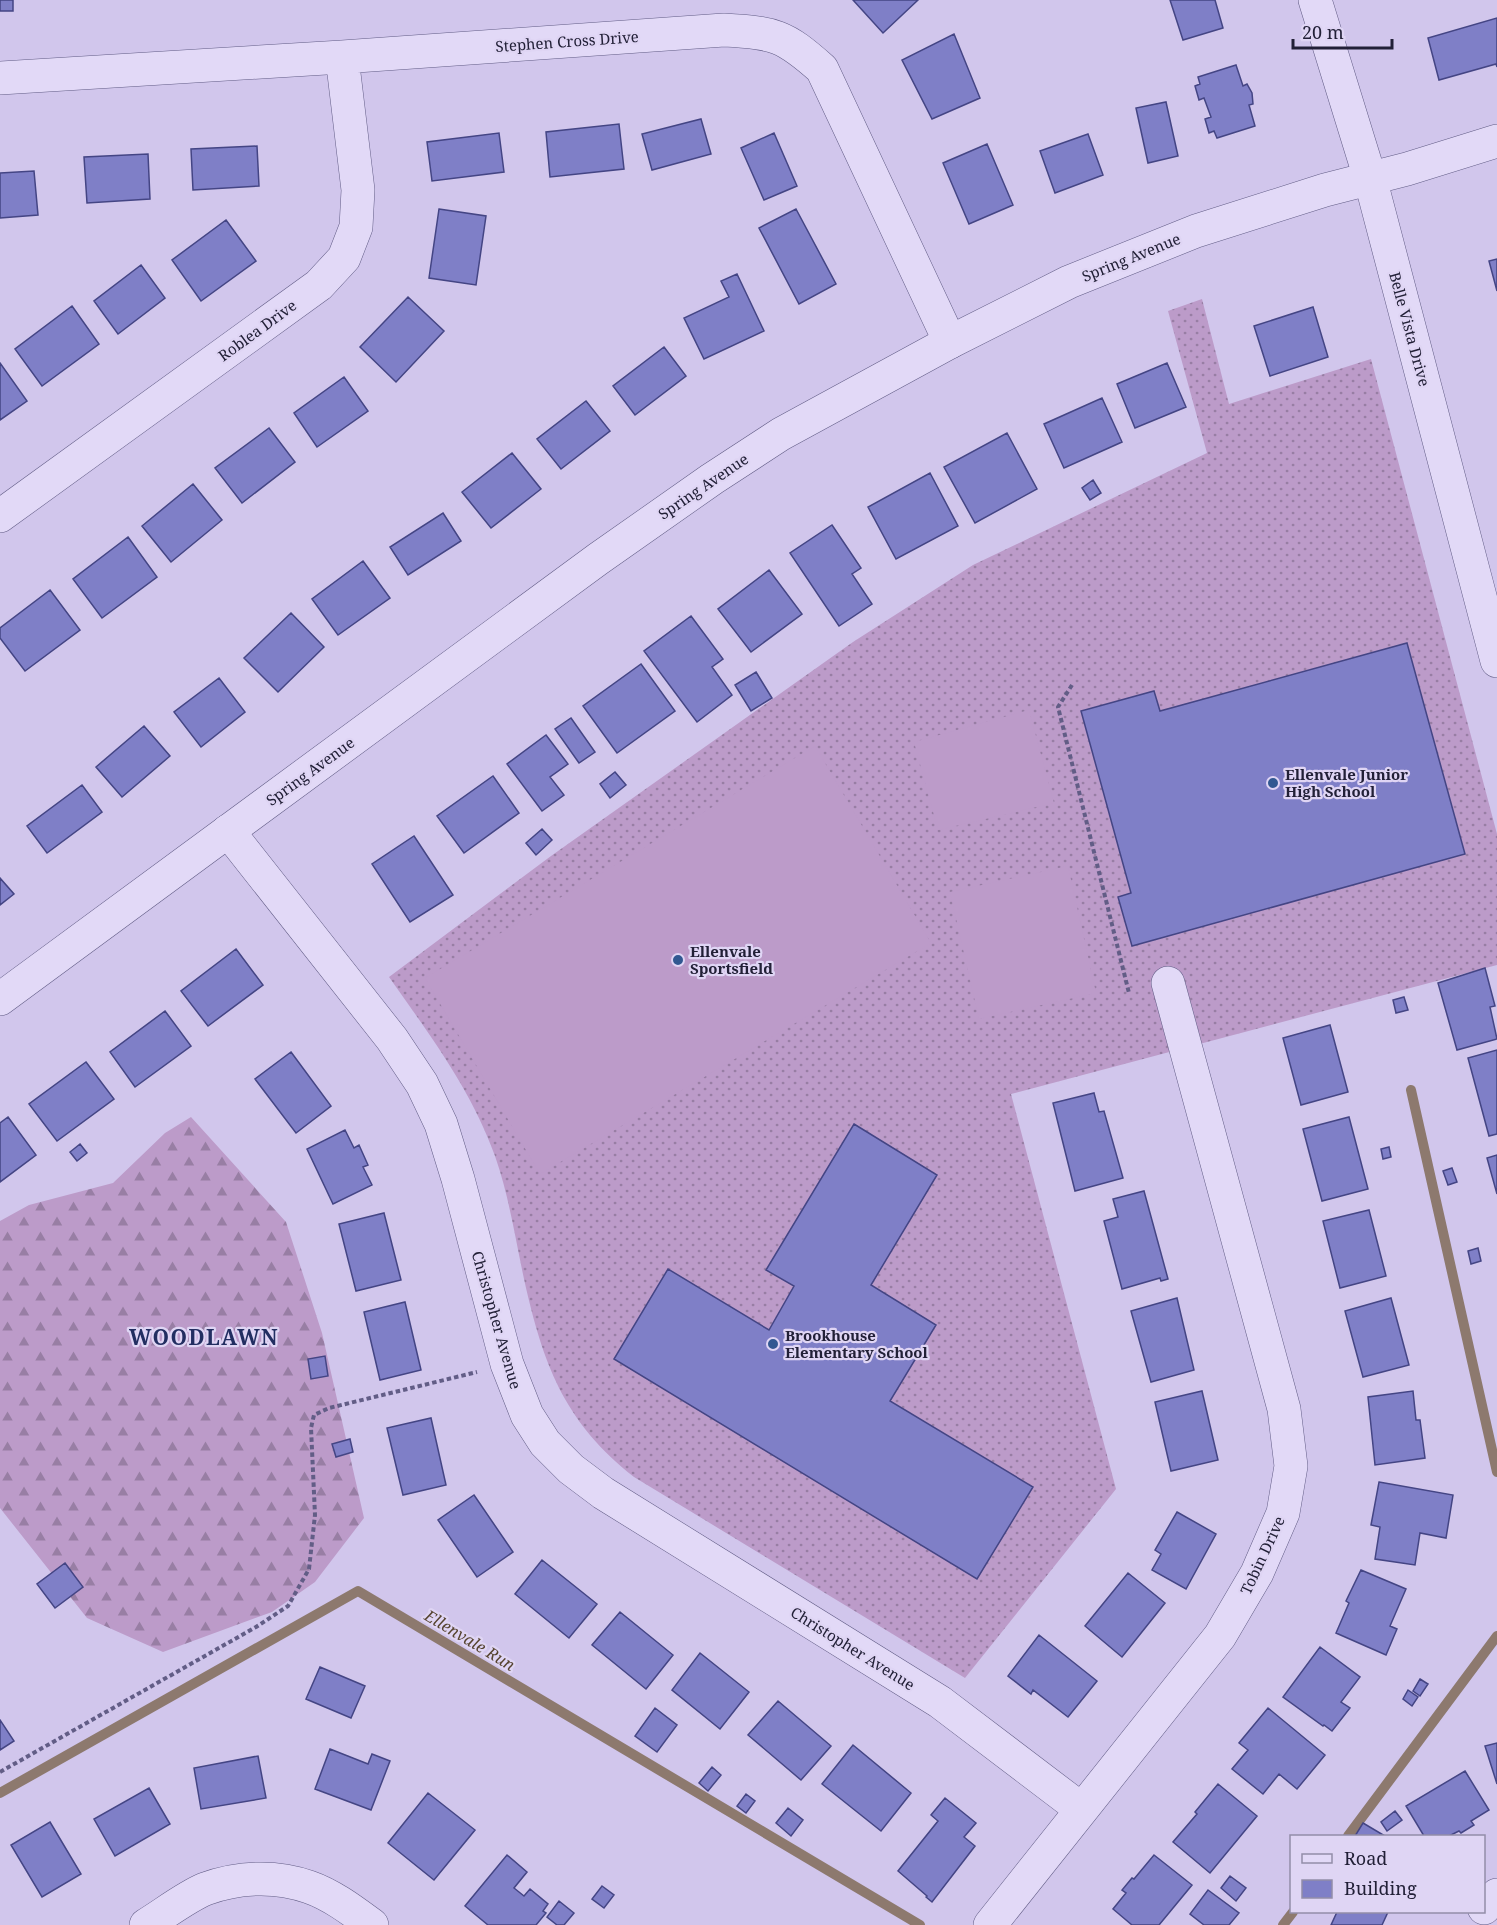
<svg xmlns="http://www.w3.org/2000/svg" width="1497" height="1925" font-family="'Noto Serif',serif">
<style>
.grass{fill:url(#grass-dots)}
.forest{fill:url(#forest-firs)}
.garden{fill:#bc9bc9}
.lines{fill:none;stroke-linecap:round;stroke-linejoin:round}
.stream{stroke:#8d796e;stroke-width:10}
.building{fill:#7f7fc7;stroke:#444584;stroke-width:1.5}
.minor-casing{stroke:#625d86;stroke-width:34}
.tertiary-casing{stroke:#625d86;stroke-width:34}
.path{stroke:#625d86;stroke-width:4;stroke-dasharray:4.5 3;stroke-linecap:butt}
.minor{stroke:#e2d9f7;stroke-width:33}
.tertiary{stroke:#e2d9f7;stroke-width:33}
.poi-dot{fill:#315891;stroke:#dfd5f4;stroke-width:2}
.labels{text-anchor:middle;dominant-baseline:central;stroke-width:4.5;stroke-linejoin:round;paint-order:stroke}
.street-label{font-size:15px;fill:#222037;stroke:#dfd5f4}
.poi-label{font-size:15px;font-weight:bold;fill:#222037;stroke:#dfd5f4;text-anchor:start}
.water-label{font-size:16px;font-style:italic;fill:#564430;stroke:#dfd5f4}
.district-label{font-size:21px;font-weight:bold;letter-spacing:1.5px;fill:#222e61;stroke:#dfd5f4}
</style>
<defs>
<pattern id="grass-dots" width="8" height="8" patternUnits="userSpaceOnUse" patternTransform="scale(1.5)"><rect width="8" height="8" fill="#bc9bc9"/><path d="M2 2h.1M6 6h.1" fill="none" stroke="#987ea4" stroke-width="1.8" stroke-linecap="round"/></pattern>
<pattern id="forest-firs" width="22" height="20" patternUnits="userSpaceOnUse" patternTransform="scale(1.5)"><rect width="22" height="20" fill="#bc9bc9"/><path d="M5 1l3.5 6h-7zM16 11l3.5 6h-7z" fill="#987ea4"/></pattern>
</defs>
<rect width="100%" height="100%" fill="#d1c6ec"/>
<path class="grass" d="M1202,299L1229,404L1371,359L1497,834V965L1011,1094L1116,1489L965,1678L634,1477C567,1424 545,1370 526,1288C516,1244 510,1199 495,1156C471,1089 429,1034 389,977L551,856L853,642L973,565L1207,453L1168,311Z"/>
<path class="forest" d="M191,1117L286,1222L322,1333L364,1518L315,1582L272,1612L163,1652L87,1618L0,1508V1221L29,1205L113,1183L165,1133Z"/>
<path class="garden" d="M1029,710L1054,803L938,830L914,742Z
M815,746L931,943L540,1174L425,978Z
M1068,866L1096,993L979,1019L950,892Z"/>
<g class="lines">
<path class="stream" d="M1411,1090L1497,1472
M0,1793L358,1591L920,1925
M1348,1836L1497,1636
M1283,1925L1293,1912"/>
</g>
<path class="building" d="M0,0H13V11H0Z
M853,0H918L883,33Z
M1170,0H1215L1223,28L1183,40Z
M1497,18V67L1496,64L1439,80L1428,38Z
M954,34L980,98L932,119L902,60Z
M1236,65L1243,86L1247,84L1252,93L1253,104L1249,105L1255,126L1217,138L1214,131L1209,133L1205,119L1211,117L1204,98L1199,100L1195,86L1200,84L1198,77Z
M1166,102L1178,156L1148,163L1136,108Z
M701,119L711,154L652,170L642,134Z
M619,124L624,169L550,177L546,132Z
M499,133L504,172L432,181L427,142Z
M774,133L797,186L764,200L741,148Z
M1088,134L1103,175L1055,193L1040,151Z
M987,144L1013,205L969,224L943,163Z
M257,146L259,186L193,190L191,149Z
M148,154L150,199L87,203L84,157Z
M34,171L38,215L0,218V173Z
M439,209L486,216L476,285L429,278Z
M796,209L836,284L799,304L759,228Z
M226,220L256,261L201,301L172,260Z
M1497,259V291L1489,261Z
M141,265L165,298L118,334L94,301Z
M737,274L764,331L704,359L684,318L729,297L721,281Z
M408,297L444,331L396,382L360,347Z
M72,306L99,344L42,386L15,349Z
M1313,307L1328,357L1270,376L1254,326Z
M664,347L686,376L635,415L613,386Z
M0,363L27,401L0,420Z
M1167,363L1186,407L1135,428L1117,384Z
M344,377L368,411L317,447L294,413Z
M1102,398L1122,442L1064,468L1044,424Z
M586,401L610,431L561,469L537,439Z
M269,428L295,462L242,503L215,468Z
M1007,433L1037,489L975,523L944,467Z
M512,453L541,489L491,528L462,492Z
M930,473L958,526L896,559L868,507Z
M1093,480L1101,493L1090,500L1082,488Z
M193,484L222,520L171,562L142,526Z
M443,513L461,541L408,575L390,547Z
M832,525L861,568L852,574L872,604L839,626L790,553Z
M128,537L157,577L102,618L73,579Z
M363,561L390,598L338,635L312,599Z
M769,570L802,614L751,652L718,609Z
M50,590L80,630L25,671L0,638V628Z
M291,613L324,647L278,692L244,658Z
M691,616L723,659L712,667L732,695L697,722L644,651Z
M1407,643L1465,854L1132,946L1118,897L1131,893L1081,711L1154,691L1160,711Z
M641,664L675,711L617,753L583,706Z
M756,672L772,698L751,711L735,685Z
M219,678L245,712L201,747L174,712Z
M571,718L595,752L579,763L555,729Z
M144,726L170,756L122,797L96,767Z
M546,735L568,764L550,777L564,795L542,811L507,764Z
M615,772L626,785L610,798L600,784Z
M493,776L519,813L464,853L437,816Z
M82,785L102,812L47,853L27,826Z
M542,829L552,840L536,855L526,843Z
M414,836L453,895L410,922L372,864Z
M0,878L14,894L0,905Z
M236,949L263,985L208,1026L181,991Z
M1485,968L1495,1006L1490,1007L1497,1039L1457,1050L1438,983Z
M1404,997L1408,1010L1396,1013L1393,1000Z
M165,1011L191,1046L135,1087L110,1052Z
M1330,1025L1348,1092L1301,1105L1283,1038Z
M1497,1050V1134L1489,1136L1468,1058Z
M291,1052L331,1106L296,1133L255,1079Z
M86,1062L114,1099L57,1141L29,1104Z
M1094,1093L1099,1112L1104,1111L1123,1178L1075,1191L1053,1103Z
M8,1117L36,1155L0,1182V1123Z
M1349,1117L1368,1189L1322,1201L1303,1129Z
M854,1124L937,1175L871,1285L936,1325L890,1401L1033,1487L977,1579L614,1359L668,1269L769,1330L794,1286L766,1270Z
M345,1130L354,1148L359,1145L368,1165L363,1167L372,1185L333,1204L307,1149Z
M80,1144L87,1153L77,1161L70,1152Z
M1389,1147L1391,1157L1383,1159L1381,1149Z
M1497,1155V1194L1487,1158Z
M1452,1168L1457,1182L1448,1185L1443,1171Z
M1144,1191L1168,1279L1161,1281L1160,1278L1122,1289L1104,1221L1118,1217L1113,1199Z
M1369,1210L1386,1276L1340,1288L1323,1221Z
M384,1213L401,1280L356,1291L339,1224Z
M1478,1248L1481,1261L1471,1264L1468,1251Z
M1177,1298L1194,1370L1151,1382L1131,1311Z
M1391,1298L1409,1365L1363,1377L1345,1311Z
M405,1302L421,1370L380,1380L364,1312Z
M325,1356L328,1376L311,1379L308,1359Z
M1202,1391L1218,1460L1171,1471L1155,1402Z
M1413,1391L1416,1420H1420L1425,1458L1375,1465L1368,1397Z
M431,1418L446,1485L403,1495L387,1428Z
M350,1439L353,1452L336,1457L332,1444Z
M1379,1482L1453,1495L1446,1538L1420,1533L1415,1565L1375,1559L1380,1527L1371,1525Z
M474,1495L513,1552L477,1577L438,1520Z
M1177,1512L1216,1534L1186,1589L1152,1570L1161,1554L1155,1550Z
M542,1560L597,1604L569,1638L515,1594Z
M65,1563L83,1587L55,1608L37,1584Z
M1361,1570L1406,1589L1390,1626L1397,1629L1386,1655L1336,1633L1349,1603L1346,1601Z
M1128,1573L1165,1603L1122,1657L1085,1626Z
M620,1612L673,1655L646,1689L592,1645Z
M1039,1635L1097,1681L1068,1717L1033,1690L1031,1694L1008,1676Z
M1320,1647L1360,1677L1341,1702L1350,1708L1332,1731L1324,1725L1323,1726L1283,1697Z
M700,1653L749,1692L720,1729L672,1690Z
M320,1667L365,1686L351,1718L306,1699Z
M1420,1679L1428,1684L1420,1696L1413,1691Z
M1408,1690L1418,1697L1412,1706L1403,1699Z
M778,1701L831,1746L801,1780L748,1735Z
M655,1708L677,1725L657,1752L635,1736Z
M1268,1708L1325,1755L1297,1789L1279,1774L1263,1794L1232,1769L1248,1750L1239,1743Z
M0,1720L14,1741L0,1750Z
M1497,1743V1784L1485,1746Z
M853,1745L911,1793L881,1831L822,1784Z
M330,1749L368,1764L372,1754L390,1761L371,1810L315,1789Z
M258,1756L266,1798L201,1809L194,1768Z
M712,1767L721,1775L708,1791L699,1783Z
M1465,1771L1489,1810L1471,1821L1474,1825L1461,1833L1459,1831L1449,1836H1424L1406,1806Z
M1218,1784L1257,1816L1210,1873L1173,1842L1197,1814L1195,1812Z
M149,1788L170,1824L115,1856L94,1819Z
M428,1793L475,1830L434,1880L388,1843Z
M746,1794L755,1801L746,1813L737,1806Z
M945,1798L976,1823L964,1837L975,1846L932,1902L926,1897L927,1896L898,1871L938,1821L931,1815Z
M788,1808L803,1820L791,1836L776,1823Z
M1395,1811L1402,1820L1387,1831L1381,1822Z
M50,1822L81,1874L42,1897L11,1845Z
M1363,1823L1385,1836H1355Z
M507,1855L527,1872L514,1888L524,1896L530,1889L548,1904L543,1911L546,1913L536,1925H488L465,1906Z
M1154,1855L1192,1885L1159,1925H1132L1113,1909L1126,1893L1122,1890L1132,1878L1134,1879Z
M1230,1876L1246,1888L1236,1901L1221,1888Z
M602,1886L614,1895L604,1908L592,1899Z
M1208,1890L1239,1913L1229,1925H1204L1190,1914Z
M559,1901L574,1913L564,1925H557L547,1917Z
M1337,1912H1388L1382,1925H1331Z"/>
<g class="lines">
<defs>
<path id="minor" d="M1315,0L1370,178L1497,661
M0,78L342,57L724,30C775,33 784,35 822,69L950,342
M0,516L319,285L344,258L356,227L358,190L342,57
M228,831L392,1039L422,1084L441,1124L458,1179L507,1364L527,1415L545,1443L571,1469L603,1493L940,1702L1081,1809
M1484,1908L1497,1895
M146,1925C164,1914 186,1897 205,1889C238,1877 275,1875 309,1887C332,1895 353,1911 372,1925
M990,1925L1220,1636L1257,1573L1283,1513L1291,1466L1284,1409L1168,983"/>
<path id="tertiary" d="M0,999L598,559L712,479L781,434L950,342L1069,282L1196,231L1325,190L1407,169L1497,141"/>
</defs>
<use href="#minor" class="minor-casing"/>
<use href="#tertiary" class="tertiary-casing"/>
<path class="path" d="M1072,685L1058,707L1129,993
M0,1772L256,1627L288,1606L309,1569L315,1515L311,1428L314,1415L329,1408L477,1372"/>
<use href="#minor" class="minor"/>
<use href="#tertiary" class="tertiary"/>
</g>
<g class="poi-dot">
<circle cx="1273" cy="783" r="6"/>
<circle cx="678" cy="960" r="6"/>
<circle cx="773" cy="1344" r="6"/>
</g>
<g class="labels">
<g class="street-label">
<text transform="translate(567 41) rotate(-4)">Stephen Cross Drive</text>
<text transform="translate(1131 257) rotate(-22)">Spring Avenue</text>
<text transform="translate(1410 329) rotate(75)">Belle Vista Drive</text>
<text transform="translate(257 330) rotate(-36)">Roblea Drive</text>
<text transform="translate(703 486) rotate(-34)">Spring Avenue</text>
<text transform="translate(310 771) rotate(-36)">Spring Avenue</text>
<text transform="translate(497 1320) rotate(74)">Christopher Avenue</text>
<text transform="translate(1262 1555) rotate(-65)">Tobin Drive</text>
<text transform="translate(853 1648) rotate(32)">Christopher Avenue</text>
</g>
<g class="poi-label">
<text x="1285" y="774">Ellenvale Junior<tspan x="1285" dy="17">High School</tspan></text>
<text x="690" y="951">Ellenvale<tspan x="690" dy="17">Sportsfield</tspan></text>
<text x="785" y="1335">Brookhouse<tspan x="785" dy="17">Elementary School</tspan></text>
</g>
<g class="water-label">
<text transform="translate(470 1640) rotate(31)">Ellenvale Run</text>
</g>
<g class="district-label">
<text x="204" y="1337">WOODLAWN</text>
</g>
</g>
<rect x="1290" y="1835" width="195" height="78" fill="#dfd5f4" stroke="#938da8" stroke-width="1.5"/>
<rect x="1302" y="1854" width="30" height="9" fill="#e2d9f7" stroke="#938da8" stroke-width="1.5"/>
<text x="1344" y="1865" font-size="18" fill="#222037">Road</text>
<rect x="1302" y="1880" width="30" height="18" fill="#7f7fc7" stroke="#938da8" stroke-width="1.5"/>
<text x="1344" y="1895" font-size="18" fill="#222037">Building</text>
<path d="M1293 39v9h99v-9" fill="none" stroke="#222037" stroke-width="3"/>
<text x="1302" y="39" font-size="18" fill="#222037" stroke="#dfd5f4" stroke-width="4.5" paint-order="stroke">20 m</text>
</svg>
